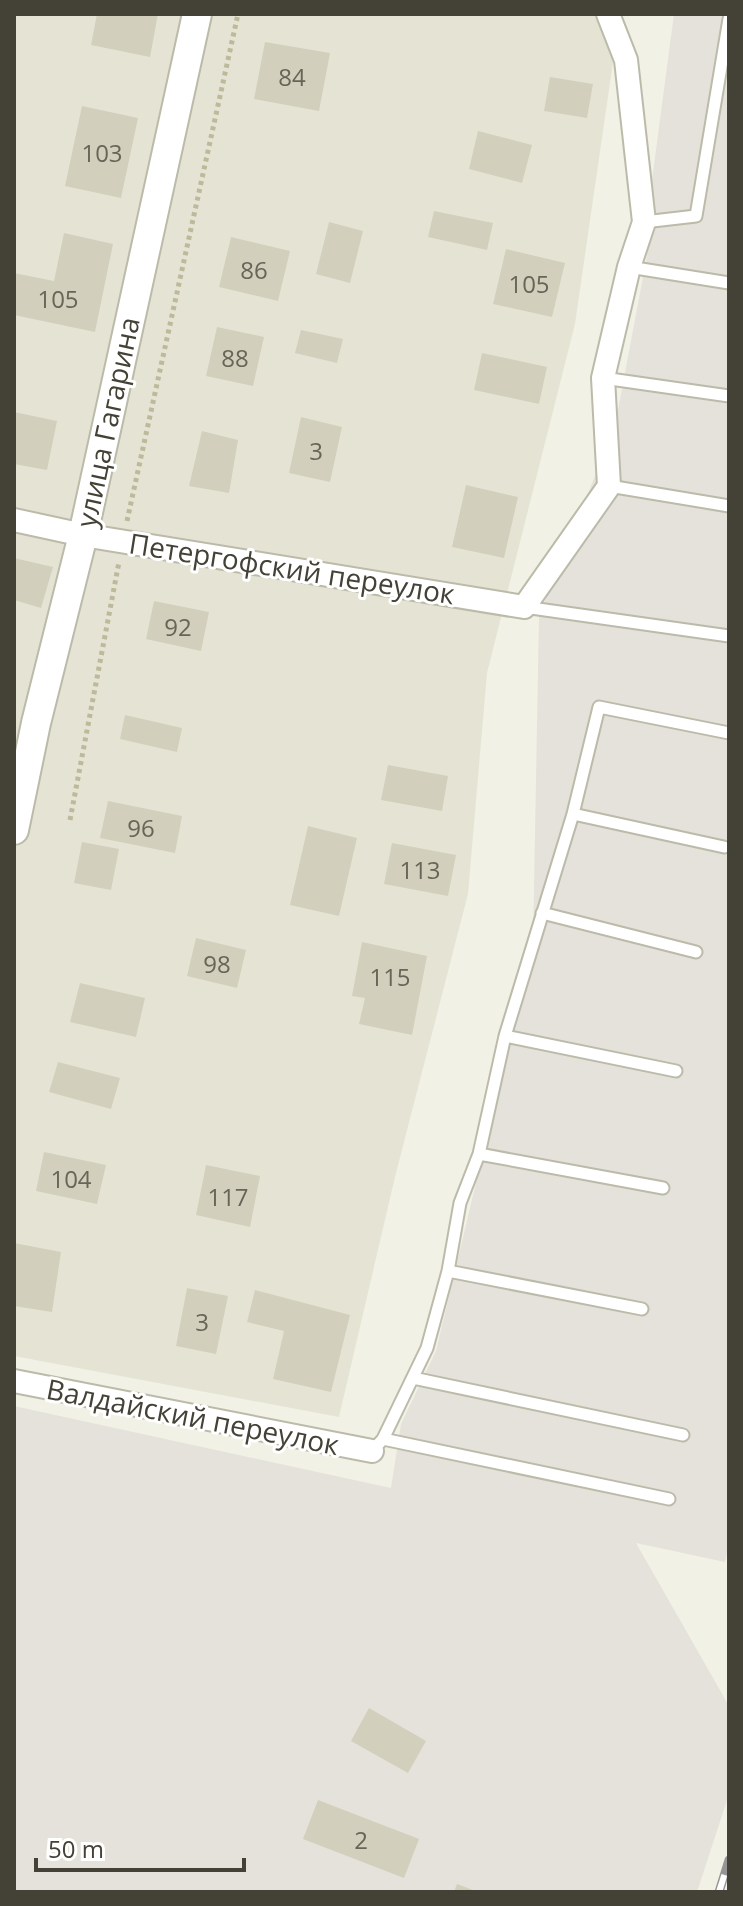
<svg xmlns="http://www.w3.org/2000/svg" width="743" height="1906" font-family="'Open Sans',sans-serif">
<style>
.residential{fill:#e5e4d4}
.industrial{fill:#e4e2db}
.building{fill:#d2cfbc}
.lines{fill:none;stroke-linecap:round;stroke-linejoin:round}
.service-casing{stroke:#bcbaa9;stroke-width:15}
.minor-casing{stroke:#bcbaa9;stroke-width:26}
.tertiary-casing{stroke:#bcbaa9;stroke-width:32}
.path{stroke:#bdb99b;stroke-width:5;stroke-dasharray:4 4;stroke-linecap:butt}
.service{stroke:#fff;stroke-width:11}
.minor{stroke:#fff;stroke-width:22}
.tertiary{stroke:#fff;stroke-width:28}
.rail-casing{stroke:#959595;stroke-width:9}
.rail{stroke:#fff;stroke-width:6;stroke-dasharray:18;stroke-linecap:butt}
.labels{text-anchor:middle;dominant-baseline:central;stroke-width:6;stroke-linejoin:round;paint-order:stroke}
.number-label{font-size:24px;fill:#686558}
.street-label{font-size:28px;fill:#444236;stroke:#fff}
</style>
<rect width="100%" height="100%" fill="#f2f1e6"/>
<path class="residential" d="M14,14H620L575,324L487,673L468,894L395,1177L339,1417L14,1356Z"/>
<path class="industrial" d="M674,14H729V1543L725,1562L636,1543L729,1706V1794L697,1892H14V1406L391,1488L401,1424L436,1351L533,943L539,616L615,426L649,245L652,180Z"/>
<path class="building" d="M97,14H158L150,57L91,45Z
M265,42L330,53L319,111L254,99Z
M550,77L593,84L587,118L544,111Z
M82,106L138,118L121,198L65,186Z
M478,131L532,145L522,183L469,169Z
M434,211L493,223L487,250L428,237Z
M329,222L363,231L350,283L316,274Z
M64,233L113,244L95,332L14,315V273L54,281Z
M231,237L290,251L278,301L219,287Z
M506,249L565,263L552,317L493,304Z
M217,327L264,337L253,386L206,376Z
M301,330L343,339L337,363L295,353Z
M482,353L547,367L539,404L474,390Z
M14,412L57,421L47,470L14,464Z
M301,417L342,427L330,482L289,473Z
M202,431L238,440L229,493L189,486Z
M466,485L518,497L504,558L452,547Z
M14,558L53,567L41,608L14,600Z
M154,601L209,612L201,651L146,639Z
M125,715L182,728L177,752L120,739Z
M388,765L448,776L442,811L381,800Z
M108,801L182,816L175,853L100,838Z
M308,826L357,838L339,916L290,905Z
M82,842L119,849L111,890L74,883Z
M392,843L456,855L448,896L384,884Z
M196,938L246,950L237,988L187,976Z
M362,942L427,956L412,1035L359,1024L365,998L352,996Z
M80,983L145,998L136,1037L70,1022Z
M58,1062L120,1078L111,1109L49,1092Z
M44,1152L106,1165L97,1204L36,1191Z
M206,1165L260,1176L250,1227L196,1215Z
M14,1243L61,1252L52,1312L14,1306Z
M187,1288L228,1296L216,1354L176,1346Z
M255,1290L350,1315L331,1392L273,1379L284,1331L247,1322Z
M369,1708L426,1741L408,1773L351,1741Z
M318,1800L419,1839L404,1878L303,1839Z
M457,1884L478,1892H454Z"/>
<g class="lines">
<defs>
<path id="service" d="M644,222L696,216L729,19
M629,267L729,283
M603,378L729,396
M609,486L729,506
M524,607L729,636
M573,814L724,847
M542,913L696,952
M505,1036L676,1071
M479,1154L663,1188
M448,1271L642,1309
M413,1378L683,1435
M383,1439L669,1499
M372,1451L383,1439L427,1348L448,1271L460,1203L479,1154L505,1036L573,814L599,707L729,733"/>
<path id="minor" d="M14,520L83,535L524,607L609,486L603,378L629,267L644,222L626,60L608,14
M14,1381L372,1451"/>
<path id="tertiary" d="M14,830L36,723L83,535L197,14"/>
</defs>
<use href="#service" class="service-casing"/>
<use href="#minor" class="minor-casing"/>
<use href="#tertiary" class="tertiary-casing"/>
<path class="path" d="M127,521L238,14
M70,820L119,562"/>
<use href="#service" class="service"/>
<use href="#minor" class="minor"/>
<use href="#tertiary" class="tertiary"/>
<defs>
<path id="rail" d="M719,1892L729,1860"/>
</defs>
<use href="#rail" class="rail-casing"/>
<use href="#rail" class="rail"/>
</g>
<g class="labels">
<g class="number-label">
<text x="292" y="76">84</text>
<text x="102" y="152">103</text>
<text x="254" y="269">86</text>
<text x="529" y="283">105</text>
<text x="58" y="298">105</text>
<text x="235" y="357">88</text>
<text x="316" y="450">3</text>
<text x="178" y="626">92</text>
<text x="141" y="827">96</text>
<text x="420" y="869">113</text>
<text x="217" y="963">98</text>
<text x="390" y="976">115</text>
<text x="71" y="1178">104</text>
<text x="228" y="1196">117</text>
<text x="202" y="1321">3</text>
<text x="361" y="1839">2</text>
</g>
<g class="street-label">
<text transform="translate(107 422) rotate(-78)">улица Гагарина</text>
<text transform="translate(292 568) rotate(9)">Петергофский переулок</text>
<text transform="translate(193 1416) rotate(11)">Валдайский переулок</text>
</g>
</g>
<rect width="743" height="1906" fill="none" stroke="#444236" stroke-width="32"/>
<path d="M36 1858v12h208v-12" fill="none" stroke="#444236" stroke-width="4"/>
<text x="48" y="1858" font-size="24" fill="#444236" stroke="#ffffff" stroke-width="6" paint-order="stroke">50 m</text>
</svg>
